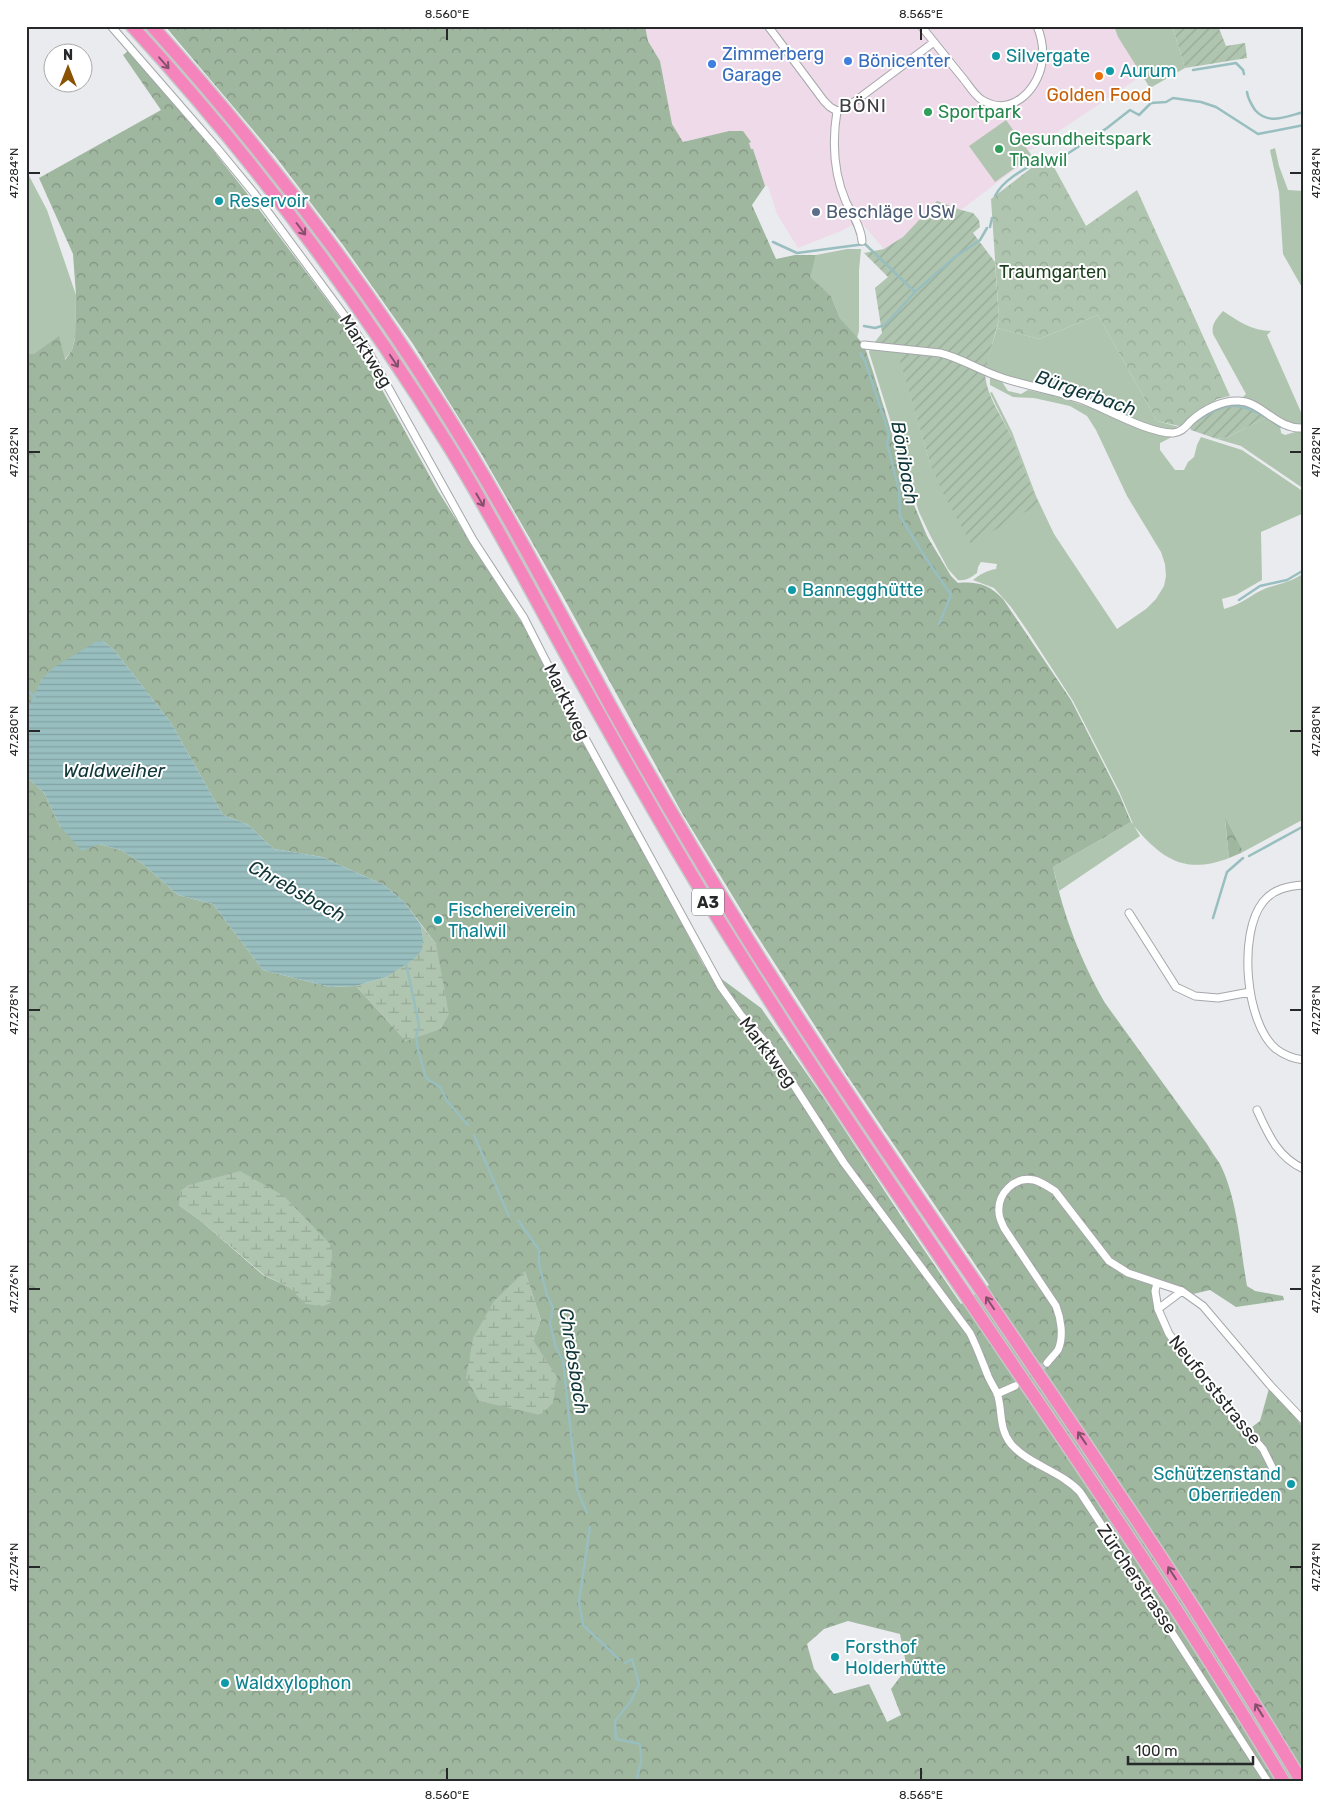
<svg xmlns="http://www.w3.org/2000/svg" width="1330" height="1808" font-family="Rubik,sans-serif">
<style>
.commercial{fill:#efdae9}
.grass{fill:#afc5af}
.forest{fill:url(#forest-crowns);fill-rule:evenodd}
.wetland{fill:url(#wetland-marsh)}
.park{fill:url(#park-crowns)}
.garden{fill:url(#garden-furrows)}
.water{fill:url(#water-rules)}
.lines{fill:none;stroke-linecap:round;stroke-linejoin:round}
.stream{stroke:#98bebf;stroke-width:2.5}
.street-tunnel{stroke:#c2c4c7;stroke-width:7;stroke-dasharray:7 3.5;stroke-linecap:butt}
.street-casing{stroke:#a5a7aa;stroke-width:9}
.highway-casing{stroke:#c7c7c7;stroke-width:15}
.street{stroke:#fff;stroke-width:7}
.highway{stroke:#f584bc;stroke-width:12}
.oneway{stroke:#84516b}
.ticks{fill:none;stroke:#272829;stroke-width:2}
.culture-dot{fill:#0f9aa8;stroke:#fff;stroke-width:2}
.shop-dot{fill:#3f7fe0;stroke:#fff;stroke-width:2}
.food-dot{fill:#e8710a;stroke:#fff;stroke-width:2}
.leisure-dot{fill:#2e9e5b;stroke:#fff;stroke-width:2}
.service-dot{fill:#5c6f8a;stroke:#fff;stroke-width:2}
.labels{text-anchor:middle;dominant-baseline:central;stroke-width:4;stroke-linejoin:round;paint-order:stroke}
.shield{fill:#fff;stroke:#686869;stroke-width:1}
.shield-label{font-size:16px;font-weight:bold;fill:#272829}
.shop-label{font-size:18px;fill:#366cbe;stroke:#fff;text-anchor:start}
.culture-label{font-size:18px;fill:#0d838f;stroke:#fff;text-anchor:start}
.food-label{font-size:18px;fill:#c56008;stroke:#fff}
.leisure-label{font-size:18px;fill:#27864d;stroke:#fff;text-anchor:start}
.service-label{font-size:18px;fill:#4e5e75;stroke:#fff;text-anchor:start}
.park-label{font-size:18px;fill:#1b3e1d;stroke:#fff}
.street-label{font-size:18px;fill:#272829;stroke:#fff}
.neighbourhood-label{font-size:19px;letter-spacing:1px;fill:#3f4143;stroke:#fff}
.water-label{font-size:19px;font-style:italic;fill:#103638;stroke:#fff}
.neatline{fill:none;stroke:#272829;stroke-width:2}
.ticks-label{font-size:12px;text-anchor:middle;fill:#272829}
</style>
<defs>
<pattern id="forest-crowns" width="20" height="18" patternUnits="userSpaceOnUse" patternTransform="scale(1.25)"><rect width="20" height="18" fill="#9fb69f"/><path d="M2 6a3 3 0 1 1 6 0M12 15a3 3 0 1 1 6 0" fill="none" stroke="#829482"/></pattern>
<pattern id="wetland-marsh" width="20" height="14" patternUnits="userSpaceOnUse" patternTransform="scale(1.25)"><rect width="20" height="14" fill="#afc5af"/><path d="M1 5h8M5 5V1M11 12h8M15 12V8" fill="none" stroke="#97a997"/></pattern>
<pattern id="park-crowns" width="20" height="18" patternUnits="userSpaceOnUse" patternTransform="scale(1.25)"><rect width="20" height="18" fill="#afc5af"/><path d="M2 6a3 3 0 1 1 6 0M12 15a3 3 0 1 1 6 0" fill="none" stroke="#97a997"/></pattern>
<pattern id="garden-furrows" width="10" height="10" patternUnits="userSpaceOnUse" patternTransform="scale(1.25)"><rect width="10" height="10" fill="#afc5af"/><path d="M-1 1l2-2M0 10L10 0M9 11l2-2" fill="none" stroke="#97a997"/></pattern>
<pattern id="water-rules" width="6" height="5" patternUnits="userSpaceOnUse" patternTransform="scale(1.25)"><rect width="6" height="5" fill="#98bebf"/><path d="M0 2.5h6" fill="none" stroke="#83a3a4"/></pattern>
</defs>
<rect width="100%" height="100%" fill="#e9ebee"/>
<path class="commercial" d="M645,26H1114L1118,37L1143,75L1029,151L1032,156L961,210L937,201L903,237L884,249L860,221L841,231L798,248L777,214L768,186H765L753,149L751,150L749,142L729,131L683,142L672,124L660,61L648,41Z"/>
<path class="grass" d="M1114,26H1172L1185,68L1150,88L1118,37Z
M1006,120L1032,156L995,182L969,146Z
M1275,148L1279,166L1288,190L1304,191V291L1283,254L1279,192L1270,150Z
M26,170L47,210L76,295L75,338L72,350L64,360L34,354H26Z
M847,249H861L859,270V331L857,338L840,318L831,296L809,277L816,255Z
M1223,311C1238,321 1252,331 1271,331L1267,335L1304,419V424C1288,429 1256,407 1241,399L1246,394L1213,334C1211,324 1217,318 1223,311Z
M1098,315L1157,421L1179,427L1171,430L1158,428L985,369L997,328L1039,339Z
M870,349L898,352L930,463L1038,504L1010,434L990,393L992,392L1012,432L1036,496L1054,534L1117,629L1146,609L1156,599L1164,586L1166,576L1165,564L1161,552L1127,496L1096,430L1087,416L1070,406L1034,398L1013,397L990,385V378L1002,382L1008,391L1021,394L1028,390L1062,398L1174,436L1160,443V450L1175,470H1184L1188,462L1194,457L1197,445L1201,437L1242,450L1304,492V513L1261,532L1262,580L1236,595L1222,599L1224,609C1239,605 1247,598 1260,591C1274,584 1289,584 1304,573V819L1241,853L1242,849L1225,820L1229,858C1185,875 1162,859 1134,826L1140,836L1059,891L1053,867L1131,822L1133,824L1119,791L1073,701L1027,630L1011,607L994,588L973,580C979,575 988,570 996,569L997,564L981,562L978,567L977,573C970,578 966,581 958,580L948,569L930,535L919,512L869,352Z
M1267,417C1275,421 1281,424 1281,433L1285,435L1295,432L1304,431V489L1241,446L1217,439L1228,437Z"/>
<path class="forest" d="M165,26H645L648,41L660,61L672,124L683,142L729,131H743L751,142L749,143L751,149H753L765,186L752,205L776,259L795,255H816L810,277L831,296L840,318L864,345L873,372L912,500L927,536L951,576L958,583C977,581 990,585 1003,599L1071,700L1120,796L1131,822L1053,867C1064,917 1080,959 1105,1003L1207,1144C1211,1151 1216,1158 1220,1164C1238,1200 1240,1247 1247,1286L1255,1291L1283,1296L1284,1300L1236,1307L1210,1290L1189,1295L1157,1283L1162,1320L1248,1430L1260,1421L1270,1385L1304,1429V1782H26V773L27,777L44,793L60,826L99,844L121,850L143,864L178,895L213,904L263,970L330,987L356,986L406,1041L436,944L405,903L384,885L322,857L274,849L247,824L223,815L171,723L115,651L103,641L42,679L26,714V354H34L59,336L65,360L72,350L75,339L76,295L73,254L39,178L161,110L123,55L132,48L246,192L348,328L438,491L525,628L576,731L640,843L704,966L761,1008L825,1100L901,1216L961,1304L989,1285L844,1071L754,931L682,813L560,591L482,455L413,344L343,245L275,156ZM189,1185L306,1304L289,1287L263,1275L201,1221L179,1205ZM525,1272L541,1320L533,1340ZM848,1621L900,1634L907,1668L891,1689L901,1715L887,1722L869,1684L834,1694L814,1669L807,1644L824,1629Z
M1225,818L1242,849L1241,853L1229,858Z"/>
<path class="wetland" d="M421,925L436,944L449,1014L441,1029L406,1041L356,986L386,977L423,938Z
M240,1171L284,1196L332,1246L331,1303L323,1306L306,1304L289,1287L264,1275L201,1221L179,1205L180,1191L189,1185Z
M525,1271L541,1320L533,1340L557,1377L553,1403L540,1415L479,1401L466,1378L473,1338L494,1301Z"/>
<path class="park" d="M1049,158L1086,226L1137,190L1230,396L1217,399L1183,427L1157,421L1098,315L1039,339L997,328L999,319L991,199L1039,162H1043Z"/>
<path class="garden" d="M1191,26H1218L1226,46L1245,43L1247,58L1185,68L1173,29Z
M937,201L961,210L973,213L979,220L980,227L973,233L995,262L999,319L985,371C985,393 1000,413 1009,432C1020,456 1028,481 1039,504L971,544L942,491L930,463L896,347L879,345L874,343L882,333L875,288L888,277L864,253L884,249L903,237Z
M1234,404C1247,405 1256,410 1267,417L1228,437L1217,439L1191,430L1190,427C1196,413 1220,407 1234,404Z"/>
<path class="water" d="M97,641H103L115,651L171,723L223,815L247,824L274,849L322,857L384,885L405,903L421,925L423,938L422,950L414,959L386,977L356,986L330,987L263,970L213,904L178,895L143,864L121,850L99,844L82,851L60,826L44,793L27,777L26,714L33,696L42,679L53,668Z"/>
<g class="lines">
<path class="stream" d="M1193,70L1236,63L1243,70L1244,74
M1247,92C1248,99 1251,104 1255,110C1269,126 1287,116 1304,112
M1044,159L1064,156L1107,128L1130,110L1139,115L1151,103L1166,102L1173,98L1201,102L1216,107L1258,134L1304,125
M995,196C1003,180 1024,169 1039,161
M990,227L992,218
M773,242L797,253L865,244L915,292
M864,326L875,328L885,325L915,292L955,257L980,240L987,228
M860,353L865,361L889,434L887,443L899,491L900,516L925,557L951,595L939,624
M1032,389L1053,395
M1196,421C1228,402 1236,400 1269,419
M1273,422L1279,426L1293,430
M1239,600L1260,586L1287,580L1304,570
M26,688L35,698
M1249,856L1304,826
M1213,918L1227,872L1243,858
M406,963L419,1025L416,1037L418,1049L426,1078L440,1087L447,1101L468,1125
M474,1135L509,1216
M518,1220L539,1250V1265L547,1295L553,1308L550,1323L556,1348L563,1361L577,1489L587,1513
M590,1527L579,1601L583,1625L619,1659
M625,1663L632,1659L639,1684L631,1701L615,1721L616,1739L640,1744L641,1761L636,1782"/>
<path class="street-tunnel" d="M1022,1382L1047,1363"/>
<defs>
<path id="street" d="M111,26L217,148L254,193L347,319L368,351L473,540L524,618L586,740L721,987L741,1015L768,1045L844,1163L970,1333C977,1347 982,1361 988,1376C990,1381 994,1387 997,1393C1003,1410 998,1428 1011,1444C1029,1465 1061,1471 1080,1492L1158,1611L1268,1782
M768,26L824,101L830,107L837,111
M921,26C935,43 948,60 962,77C968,84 974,95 982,100C1010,117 1037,92 1042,63C1044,50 1042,38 1037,26
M837,111C832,142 833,172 846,202C852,214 861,227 862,241
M837,111L846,108L934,42
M864,345L940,353C961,358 979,370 1000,377C1026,386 1054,390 1080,399C1105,408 1147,433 1173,433C1182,432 1185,427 1191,421C1203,410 1222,400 1239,401C1263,402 1276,430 1304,428
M1304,885C1288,886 1273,889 1263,902C1238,933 1245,1023 1276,1049C1284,1055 1294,1059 1304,1060
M1129,913L1176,987L1195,996L1218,998L1250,992
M1257,1110C1268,1134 1278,1158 1304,1169
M1157,1283L1155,1291L1158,1309L1169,1334L1225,1406L1263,1449L1274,1471
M1158,1309L1182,1291
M1047,1363C1050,1359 1055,1354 1058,1350C1064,1337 1061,1319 1056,1306L1004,1228C1002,1223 999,1218 999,1213C997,1194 1014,1176 1034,1180C1042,1182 1048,1187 1055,1191L1109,1261L1128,1273L1182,1291L1203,1306L1270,1385L1304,1421
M997,1394L1015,1386"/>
<path id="highway" d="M132,26C251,156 357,297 450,448C494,520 533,595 574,669C622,755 670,841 722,925C902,1215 1108,1489 1284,1782
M152,26C258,144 355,269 440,404C502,502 556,605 611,707C654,784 699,860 745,935C863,1123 992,1303 1115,1488C1180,1584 1242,1683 1302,1782"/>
</defs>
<use href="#street" class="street-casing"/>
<use href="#highway" class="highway-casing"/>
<use href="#street" class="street"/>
<use href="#highway" class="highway"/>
</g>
<defs><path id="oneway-shaft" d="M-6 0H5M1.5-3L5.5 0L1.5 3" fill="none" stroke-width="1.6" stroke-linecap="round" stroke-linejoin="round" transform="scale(1.25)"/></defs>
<g class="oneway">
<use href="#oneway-shaft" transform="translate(164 63) rotate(49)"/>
<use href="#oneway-shaft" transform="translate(301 229) rotate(53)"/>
<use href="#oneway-shaft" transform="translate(394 361) rotate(56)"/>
<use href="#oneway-shaft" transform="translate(480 500) rotate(60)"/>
<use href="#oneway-shaft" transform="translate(990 1303) rotate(-124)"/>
<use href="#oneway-shaft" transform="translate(1082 1438) rotate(-124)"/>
<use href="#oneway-shaft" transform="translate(1172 1573) rotate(-123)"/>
<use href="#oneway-shaft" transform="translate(1259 1710) rotate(-122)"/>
</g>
<path class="ticks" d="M447,28V40M921,28V40M28,173H40M1290,173H1302M28,452H40M1290,452H1302M28,731H40M1290,731H1302M28,1010H40M1290,1010H1302M28,1289H40M1290,1289H1302M28,1567H40M1290,1567H1302M447,1768V1780M921,1768V1780"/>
<g class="culture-dot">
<circle cx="996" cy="56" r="5"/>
<circle cx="1110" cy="71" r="5"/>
<circle cx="219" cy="201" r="5"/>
<circle cx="792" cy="590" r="5"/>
<circle cx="438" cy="920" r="5"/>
<circle cx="1291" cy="1484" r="5"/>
<circle cx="835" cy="1657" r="5"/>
<circle cx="225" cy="1683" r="5"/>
</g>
<g class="shop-dot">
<circle cx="848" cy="61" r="5"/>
<circle cx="712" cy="64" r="5"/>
</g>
<circle class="food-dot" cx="1099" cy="76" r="5"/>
<g class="leisure-dot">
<circle cx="928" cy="112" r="5"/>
<circle cx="999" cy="149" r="5"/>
</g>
<circle class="service-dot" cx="816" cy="212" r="5"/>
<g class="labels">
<rect class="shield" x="692" y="888.5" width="32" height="27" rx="4"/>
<g class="shield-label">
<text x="708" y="902">A3</text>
</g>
<g class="shop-label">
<text x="722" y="54">Zimmerberg<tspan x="722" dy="21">Garage</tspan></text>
<text x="858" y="61">Bönicenter</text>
</g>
<g class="culture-label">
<text x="1006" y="56">Silvergate</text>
<text x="1120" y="71">Aurum</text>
<text x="229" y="201">Reservoir</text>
<text x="802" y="590">Bannegghütte</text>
<text x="448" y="910">Fischereiverein<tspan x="448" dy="21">Thalwil</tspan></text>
<text x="1281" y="1474" text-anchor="end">Schützenstand<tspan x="1281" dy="21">Oberrieden</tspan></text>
<text x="845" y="1647">Forsthof<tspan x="845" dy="21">Holderhütte</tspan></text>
<text x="235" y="1683">Waldxylophon</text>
</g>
<g class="food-label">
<text x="1099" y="95">Golden Food</text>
</g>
<g class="leisure-label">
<text x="938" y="112">Sportpark</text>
<text x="1009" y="139">Gesundheitspark<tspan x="1009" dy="21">Thalwil</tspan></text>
</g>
<g class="service-label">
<text x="826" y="212">Beschläge USW</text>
</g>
<g class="park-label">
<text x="1053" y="272">Traumgarten</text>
</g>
<g class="street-label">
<text transform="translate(366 351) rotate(58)">Marktweg</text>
<text transform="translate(567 702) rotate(64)">Marktweg</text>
<text transform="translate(768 1052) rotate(53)">Marktweg</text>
<text transform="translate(1215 1390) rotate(51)">Neuforststrasse</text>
<text transform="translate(1137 1579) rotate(56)">Zürcherstrasse</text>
</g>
<g class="neighbourhood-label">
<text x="863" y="105">BÖNI</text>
</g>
<g class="water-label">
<text transform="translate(1086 393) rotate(19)">Bürgerbach</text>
<text transform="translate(905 463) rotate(80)">Bönibach</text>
<text x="114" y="770">Waldweiher</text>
<text transform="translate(297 891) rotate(29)">Chrebsbach</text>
<text transform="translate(574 1361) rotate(81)">Chrebsbach</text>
</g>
</g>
<rect width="1330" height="1808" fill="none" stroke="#ffffff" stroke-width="55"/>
<g transform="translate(68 68)"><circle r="24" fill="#ffffff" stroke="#a9a9a9"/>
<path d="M0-4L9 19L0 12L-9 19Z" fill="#8a5304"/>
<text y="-8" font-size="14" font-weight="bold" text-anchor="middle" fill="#272829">N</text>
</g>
<path d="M1128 1756v8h125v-8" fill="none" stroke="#272829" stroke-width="2.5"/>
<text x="1135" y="1756" font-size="15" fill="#272829" stroke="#ffffff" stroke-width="4" paint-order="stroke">100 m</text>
<rect x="28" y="28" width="1274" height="1752" class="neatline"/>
<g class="ticks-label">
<text x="447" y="18">8.560°E</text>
<text x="921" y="18">8.565°E</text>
<text transform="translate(14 173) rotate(-90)" y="4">47.284°N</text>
<text transform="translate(1316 173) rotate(-90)" y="4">47.284°N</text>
<text transform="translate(14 452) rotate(-90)" y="4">47.282°N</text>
<text transform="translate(1316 452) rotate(-90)" y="4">47.282°N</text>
<text transform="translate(14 731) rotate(-90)" y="4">47.280°N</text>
<text transform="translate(1316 731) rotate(-90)" y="4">47.280°N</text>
<text transform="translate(14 1010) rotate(-90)" y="4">47.278°N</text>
<text transform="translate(1316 1010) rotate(-90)" y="4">47.278°N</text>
<text transform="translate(14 1289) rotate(-90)" y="4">47.276°N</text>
<text transform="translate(1316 1289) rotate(-90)" y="4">47.276°N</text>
<text transform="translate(14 1567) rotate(-90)" y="4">47.274°N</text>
<text transform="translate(1316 1567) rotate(-90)" y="4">47.274°N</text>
<text x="447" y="1799">8.560°E</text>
<text x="921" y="1799">8.565°E</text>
</g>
</svg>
